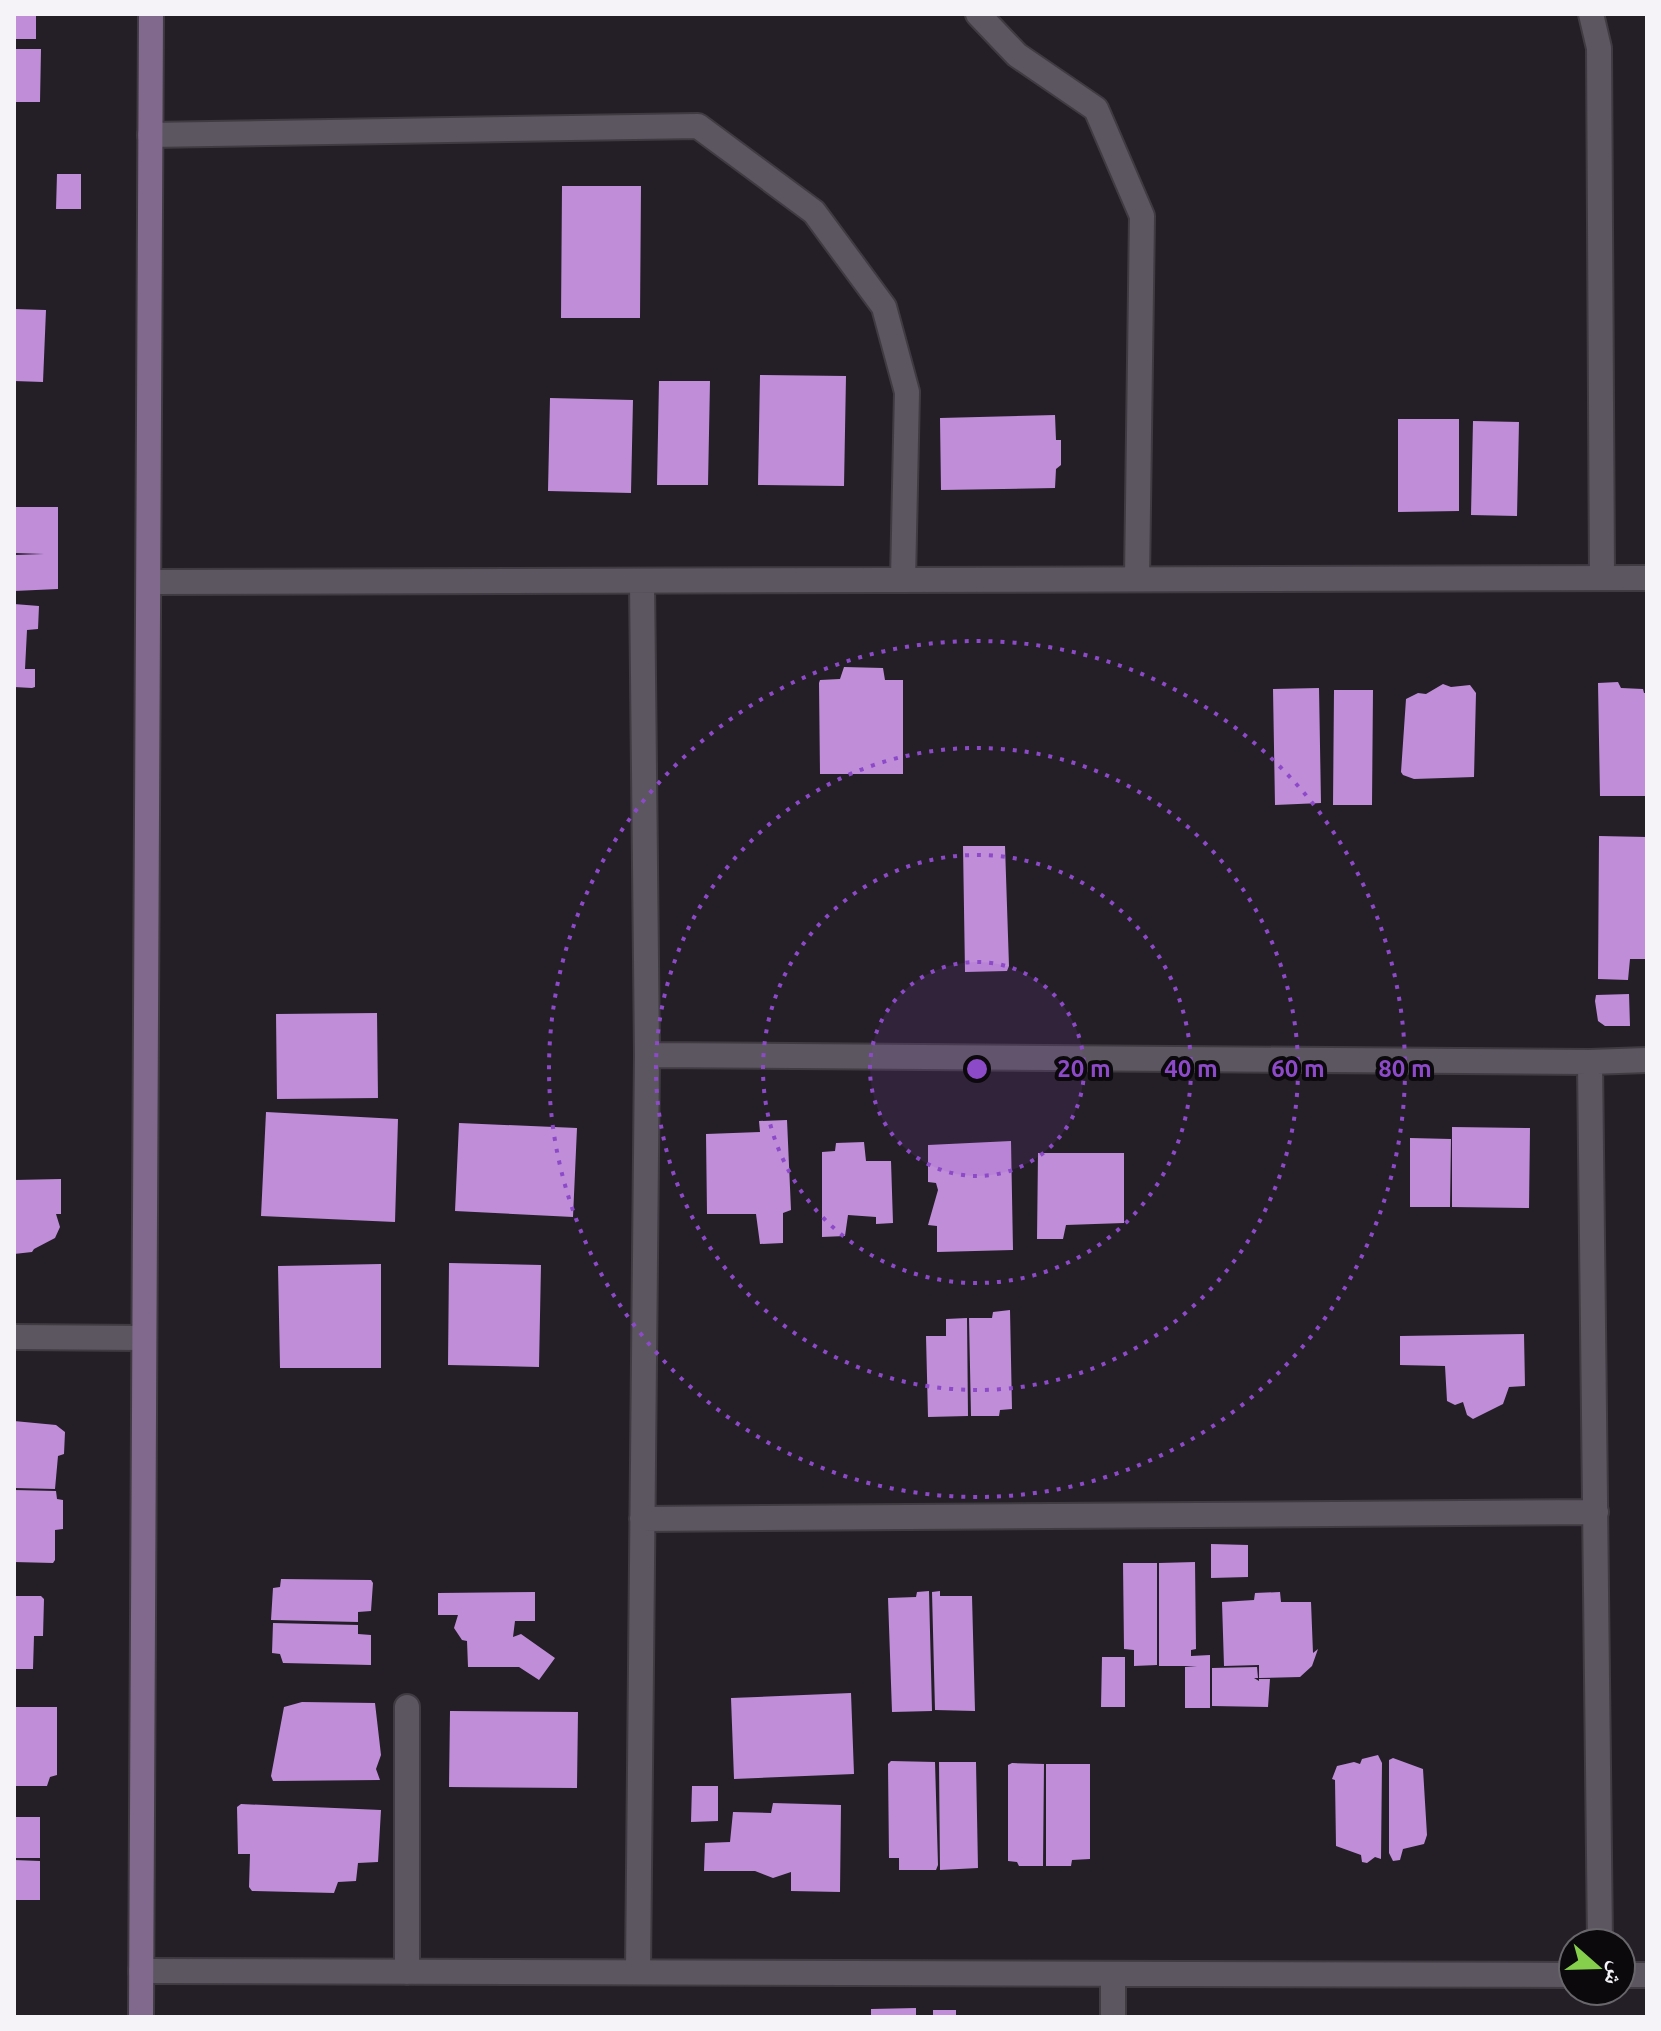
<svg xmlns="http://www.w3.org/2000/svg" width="1661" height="2031" font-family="Ubuntu,'Noto Naskh Arabic',sans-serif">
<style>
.building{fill:#c08dd9}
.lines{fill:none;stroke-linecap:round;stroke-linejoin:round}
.street-casing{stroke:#403b43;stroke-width:28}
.secondary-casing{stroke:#403b43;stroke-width:28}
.street{stroke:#5c5660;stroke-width:24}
.secondary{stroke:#80698c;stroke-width:24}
.ring{fill:none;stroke:#8d4ac8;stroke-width:4;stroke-dasharray:4 8}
.centre{fill:#8d4ac8;stroke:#0c090d;stroke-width:4}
.ring-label{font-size:24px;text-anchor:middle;font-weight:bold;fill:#8d4ac8;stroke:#0c090d;stroke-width:8;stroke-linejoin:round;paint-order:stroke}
</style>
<rect width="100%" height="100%" fill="#241e27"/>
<path class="building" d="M14,14H36V39H14Z
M14,49H41L40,102H14Z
M57,174H81V209H56Z
M562,186H641L640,318H561Z
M14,309L46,310L43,382L14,381Z
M760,375L846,376L844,486L758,485Z
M659,381H710L708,485H657Z
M550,398L633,400L631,493L548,491Z
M1055,415L1056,440H1061V465L1056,469L1055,488L941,490L940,418Z
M1398,419H1459V511L1398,512Z
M1473,421L1519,422L1517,516L1471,515Z
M14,507H58V589L14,591V555L44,554L14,553Z
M14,604L39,606L38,629L27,630L25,669H35V687L32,688L14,687Z
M844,667L883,668L885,680H903V774H820L819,683L820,680L840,679Z
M1618,682L1621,688L1643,689L1644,693H1647V796H1600L1598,683Z
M1443,684L1451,687L1470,685L1476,693L1474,777L1414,779L1403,775L1401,772L1406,699L1418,693L1426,694Z
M1319,688L1321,803L1275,805L1273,689Z
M1334,690H1373L1372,805H1333Z
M1599,836L1647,837V959H1630L1628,980L1598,979Z
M963,846H1005L1009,966L1007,971L965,972Z
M1629,994L1630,1026H1605L1598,1021L1595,1001L1596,995Z
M377,1013L378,1098L277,1099L276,1014Z
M266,1112L398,1119L395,1222L261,1216Z
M787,1120L791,1210L783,1213V1243L760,1244L756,1214H707L706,1134L760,1132L759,1121Z
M459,1123L577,1128L573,1217L455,1211Z
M1452,1127L1530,1128L1529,1208L1452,1207Z
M1410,1138L1451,1139L1450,1207H1410Z
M1011,1141L1013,1250L937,1252V1226L928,1225L938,1190L936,1183L928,1182V1145Z
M864,1142L866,1161H891L893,1223L876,1224V1217L848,1215L845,1236L822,1237V1152L835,1151L836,1143Z
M1038,1153H1124V1223L1066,1225L1063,1239H1037Z
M61,1179V1214H56L60,1227L55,1238L34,1249L32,1252L14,1254V1180Z
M449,1263L541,1265L539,1367L448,1365Z
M381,1264V1368H280L278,1266Z
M1010,1310L1012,1409L1000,1410L999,1416H971L969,1318H992L993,1312Z
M967,1318L968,1416L928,1417L926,1336H946V1319Z
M1524,1334L1525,1386L1509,1387L1503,1404L1473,1419L1467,1415L1463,1402L1455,1405L1447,1401L1445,1366L1400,1365V1336Z
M14,1421L56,1425L65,1432L64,1454L58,1456L55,1489L14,1488Z
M14,1490L56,1491L57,1499L63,1500V1529L55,1530V1560L53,1563L14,1562Z
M1211,1544L1248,1545V1577L1211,1578Z
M1195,1562L1196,1649L1191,1650V1656L1210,1655V1708H1185V1667L1197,1666H1159V1563Z
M1123,1563H1157V1665L1134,1666V1650L1124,1649Z
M281,1579L371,1580L373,1583L371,1611L358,1612V1622L271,1620L273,1588L280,1587Z
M929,1591L932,1711L892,1712L888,1598L916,1597L917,1592Z
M940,1591V1596H972L975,1711L935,1710L932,1592Z
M535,1592V1621H515L513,1637L521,1634L555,1658L539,1680L519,1667H468L467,1641L462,1640L454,1628L458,1615H438V1593Z
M1280,1592L1281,1602H1311L1313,1653L1318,1649L1312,1666L1300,1677L1259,1678V1665L1224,1666L1222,1602L1254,1600L1255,1593Z
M14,1596H41L44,1599L43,1636H34L33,1669H14Z
M273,1623L358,1625V1634L371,1635V1665L283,1663L280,1654L272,1653Z
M1102,1657H1125V1707H1101Z
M1257,1667L1258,1678H1254L1259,1681V1679H1270L1268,1707L1212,1706V1668Z
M851,1693L854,1774L734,1779L731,1698Z
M302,1702L375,1703L381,1755L376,1769L380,1780L273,1781L271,1776L284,1707Z
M14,1707H57V1775L50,1777L47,1786H14Z
M450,1711L578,1712L577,1788L449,1787Z
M1378,1755L1382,1763L1381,1859L1375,1857L1367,1863L1362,1862L1361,1855L1336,1846L1335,1780L1332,1779L1337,1766L1354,1762L1360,1764L1362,1759Z
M1393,1758L1423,1769L1427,1835L1424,1844L1403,1849L1400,1860L1393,1861L1389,1853V1760Z
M891,1761L935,1762L938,1865L936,1870H899V1858H889L888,1764Z
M939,1762H976L978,1868L940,1870Z
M1012,1763L1044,1764L1043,1866H1019L1017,1862L1008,1861V1765Z
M1046,1764H1090V1859L1072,1860L1071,1866H1046Z
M692,1786H718V1821L691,1822Z
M773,1803L841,1805L840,1892L791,1891V1872L773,1878L755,1871H704L705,1843L730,1842L733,1812L771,1813Z
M241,1804L381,1810L378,1862L358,1863L356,1881L338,1882L334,1893L252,1891L249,1887L250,1854H238L237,1807Z
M14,1817H40V1858H14Z
M14,1860L40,1861V1900H14Z
M916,2008V2017H871V2009Z
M933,2010H956V2017H933Z"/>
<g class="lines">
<defs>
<path id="street" d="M978,14L1017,55L1096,109L1142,216L1137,579
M1591,14L1599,48L1602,578
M150,135L698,126L814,212L884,307L907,392L903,580
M149,582L1647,578
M647,1055L1590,1062L1647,1060
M1590,1062L1600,1943
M14,1337L144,1338
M642,1519L1596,1512
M407,1707V1972
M141,1971L1573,1975
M638,1972L647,1055L642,581
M1621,1975H1647
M1113,2017V1974"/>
<path id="secondary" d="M141,2017L151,14"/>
</defs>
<use href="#street" class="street-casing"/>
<use href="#secondary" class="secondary-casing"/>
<use href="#street" class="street"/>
<use href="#secondary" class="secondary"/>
</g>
<circle cx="977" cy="1069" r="107" fill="#8d4ac8" fill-opacity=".12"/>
<g class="ring">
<circle cx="977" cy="1069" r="107"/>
<circle cx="977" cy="1069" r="214"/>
<circle cx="977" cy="1069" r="321"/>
<circle cx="977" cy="1069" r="428"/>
</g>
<circle cx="977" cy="1069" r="12" class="centre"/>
<g class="ring-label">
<text x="1084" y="1077">20 m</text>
<text x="1191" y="1077">40 m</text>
<text x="1298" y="1077">60 m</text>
<text x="1405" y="1077">80 m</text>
</g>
<rect width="1661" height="2031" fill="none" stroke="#f5f2f8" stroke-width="32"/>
<g transform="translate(1597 1967) rotate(110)"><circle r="38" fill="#0c090d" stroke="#69666b" stroke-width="2"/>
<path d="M0-6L14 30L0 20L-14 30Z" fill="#85cf4c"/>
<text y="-12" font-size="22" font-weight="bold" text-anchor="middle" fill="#f5f2f8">ش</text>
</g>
</svg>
